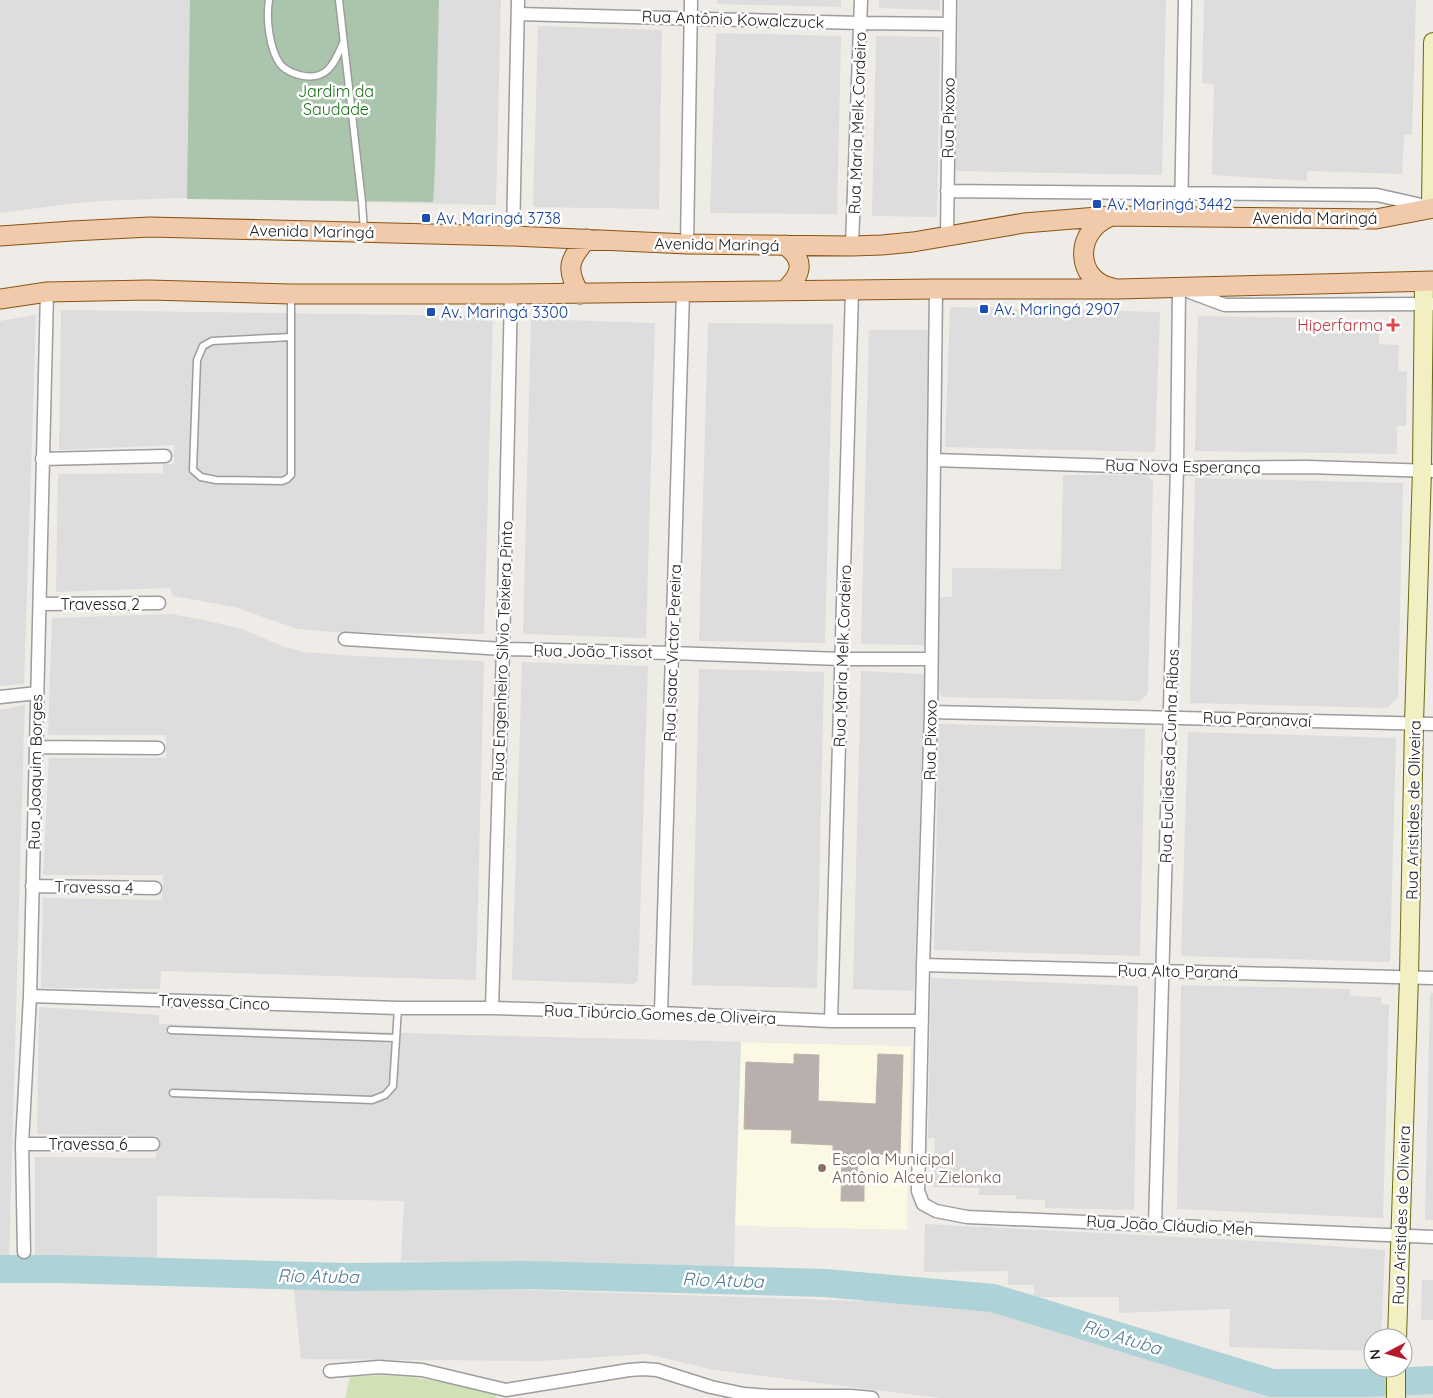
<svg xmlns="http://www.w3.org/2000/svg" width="1433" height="1398" font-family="Quicksand,sans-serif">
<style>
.residential{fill:#ddd}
.education{fill:#fbf8e4}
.grass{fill:#d0e2b4}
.cemetery{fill:#abc5ac}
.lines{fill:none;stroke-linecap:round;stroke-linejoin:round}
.river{stroke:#add2d7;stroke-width:28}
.building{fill:#b8b0ad;stroke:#bfb2ab}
.service-casing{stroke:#9d9d9d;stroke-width:9}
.minor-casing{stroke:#9d9d9d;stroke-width:15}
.secondary-casing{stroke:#6a6913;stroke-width:20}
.primary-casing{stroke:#885413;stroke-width:21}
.service{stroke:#fff;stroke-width:6}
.minor{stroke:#fff;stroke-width:12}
.secondary{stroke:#f2efc2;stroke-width:18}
.primary{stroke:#f0caab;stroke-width:19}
.transit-dot{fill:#1a4fb4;stroke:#fff;stroke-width:2}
.health-dot{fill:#e0444e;stroke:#fff;stroke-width:2}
.education-dot{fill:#8d6e63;stroke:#fff;stroke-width:2}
.labels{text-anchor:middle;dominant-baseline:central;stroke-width:5;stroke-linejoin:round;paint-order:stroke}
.street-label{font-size:16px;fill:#202020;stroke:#fff}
.park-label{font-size:16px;fill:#1d711a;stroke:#fff}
.transit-label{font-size:16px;fill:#164399;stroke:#fff;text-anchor:start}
.health-label{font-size:16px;fill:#be3a42;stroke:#fff;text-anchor:end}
.education-label{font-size:16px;fill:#785e54;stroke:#fff;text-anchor:start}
.water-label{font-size:18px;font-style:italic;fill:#517a94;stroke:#fff}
</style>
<rect width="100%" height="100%" fill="#efebe7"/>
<path class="residential" d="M0,0H501L496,205L179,198L98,201L61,205L0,213Z
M717,0H841V7L717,4Z
M879,0H940V10L879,8Z
M959,0H1166L1162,175L958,171L953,166Z
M1204,0H1416L1412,135H1404L1402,174L1307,171V181L1212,175L1214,84L1202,83Z
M538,26L662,30L659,209L533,207Z
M716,33L841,36L837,214L710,213Z
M876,36L940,37L937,217L872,216Z
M950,307L1160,312L1155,452L945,447Z
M61,310L493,316L484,634L334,632L298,629L234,607L173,596L170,588L56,592L58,474L163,473V464H174V445L59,450Z
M36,315L24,684L0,686V321Z
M1198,316L1305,318V326L1319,327L1320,331L1379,332V344L1399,345L1398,371L1407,372L1406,426H1397V454L1195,451Z
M531,319L655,323L646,638L523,634Z
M708,323L833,324L825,643L699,641Z
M869,330H933L924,645L861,644Z
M1063,475H1147L1153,481L1148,693L1140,701L943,697L939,691V597H952V568L1061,569Z
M1195,478L1403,483L1398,698L1387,708L1190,703Z
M170,614L200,619L242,629L282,646L303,652L355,656L484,661L476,980L161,971L160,989L41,988L43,898L162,900L163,875H43L49,758H166V735H48L52,618Z
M522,662L648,666L638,980L634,984L512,980Z
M699,669L824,672L817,988L692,985Z
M861,671L925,674L914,991L853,989Z
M25,705L24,729L9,1260L0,1259V710Z
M939,724L1145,729L1140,956L934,950Z
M1188,732L1396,738L1390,962L1181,956Z
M931,978L1138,986L1134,1210L1045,1208V1200L1016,1199V1195H979V1188L934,1187L935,1138H928Z
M1181,985L1350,989V996L1381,997V1004L1389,1005L1383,1218L1177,1209Z
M1430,993H1433V1220H1425Z
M39,1007L159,1015V1024L466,1035L911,1046L907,1230L735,1226L734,1269L401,1261L404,1201L157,1196V1263L35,1259V1157L156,1158L157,1136L37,1134Z
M925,1224L1278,1242L1385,1250L1381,1338H1373V1351L1229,1347L1230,1309L1119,1313V1297H1034V1285H1008V1271L924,1272Z
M1422,1280H1433V1320H1421Z
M293,1282L980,1305L1144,1338L1262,1384L1313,1392L1433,1386V1398H940L714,1370L647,1354L540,1361L301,1359Z"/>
<path class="education" d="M741,1042L911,1046L907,1230L735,1226Z"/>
<path class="grass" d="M381,1375C420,1376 457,1385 495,1393L496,1398H345L350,1377Z"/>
<path class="cemetery" d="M190,0H439L435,169L433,202L187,199Z"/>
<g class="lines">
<path class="river" d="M0,1269H58L348,1277L526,1275L825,1283L993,1298L1272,1383H1362L1433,1380"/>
</g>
<path class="building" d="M794,1054L819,1055L818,1101L876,1104L878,1054L903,1055L900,1155L858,1153L857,1178H864V1201H841L842,1162H833V1145L791,1143L792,1130L744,1129L746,1062L794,1064Z"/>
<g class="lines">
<defs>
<path id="service" d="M269,0C266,18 269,48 280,64C285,70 292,73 299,75C327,82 334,64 343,43
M339,0L362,202L364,231
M291,296V475L287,479L282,481L216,480L201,477L193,470L197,360L203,346L212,341L291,337
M171,1030L396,1038
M173,1093L372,1100L385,1095L393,1086L398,1008"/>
<path id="minor" d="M518,14L860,23L949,24
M947,191L1377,195L1426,206
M1181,217L1185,0
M513,236L518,0
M947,236L950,0
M687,244L691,0
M852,246L861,0
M936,289L931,712L923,965L918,1191L923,1204L936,1211L967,1217L1433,1237
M42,459L165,456
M934,460L1177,468L1307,467L1433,471
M40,604L159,603
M345,639L503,649L671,653L842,659H931
M0,697L37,693
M931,712L1433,724
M36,747L158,748
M32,886L155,888
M923,965L1433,978
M30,996L398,1008H492L661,1013L831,1021H922
M492,1008L503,649L511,294
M661,1013L683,292
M831,1021L852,291
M22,1144H153
M1155,1224L1177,468L1179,288L1225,305L1433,304
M24,1252L22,1144L30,996L47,292
M330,1371L379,1367L422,1370L506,1390L629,1370L643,1369L657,1370L711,1387L744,1394L770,1396H851L872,1398"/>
<path id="secondary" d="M1431,208L1433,42
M1397,1338L1409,977L1414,723L1422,470L1424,281
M1396,1398V1368"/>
<path id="primary" d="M1109,217C1074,232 1075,281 1113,288
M0,236L72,231L150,227L513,236L687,244L852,246L882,245L913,242L1024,223L1110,216L1376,219L1433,208
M784,291C802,275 806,260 785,245
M580,294C565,269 569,259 587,239
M0,299L47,292L149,290L291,294H511L936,289H1118L1433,281"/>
</defs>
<use href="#service" class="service-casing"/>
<use href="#minor" class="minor-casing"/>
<use href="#secondary" class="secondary-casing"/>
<use href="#primary" class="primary-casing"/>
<use href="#service" class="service"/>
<use href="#minor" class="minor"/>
<use href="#secondary" class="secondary"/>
<use href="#primary" class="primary"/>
</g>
<g class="transit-dot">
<rect x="1092" y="199" width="10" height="10" rx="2.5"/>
<rect x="421" y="213" width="10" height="10" rx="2.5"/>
<rect x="979" y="304" width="10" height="10" rx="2.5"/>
<rect x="426" y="307" width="10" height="10" rx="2.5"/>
</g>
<path class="health-dot" d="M1390.5 317.5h5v5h5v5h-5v5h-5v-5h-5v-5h5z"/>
<circle class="education-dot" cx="822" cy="1168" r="5"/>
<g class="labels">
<g class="street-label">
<text transform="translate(733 19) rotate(2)">Rua Antônio Kowalczuck</text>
<text transform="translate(948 118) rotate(-89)">Rua Pixoxo</text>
<text transform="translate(857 123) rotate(-88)">Rua Maria Melk Cordeiro</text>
<text x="1315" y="218">Avenida Maringá</text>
<text transform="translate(312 231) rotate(1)">Avenida Maringá</text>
<text transform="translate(717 244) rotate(1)">Avenida Maringá</text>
<text transform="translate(1183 466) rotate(1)">Rua Nova Esperança</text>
<text x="100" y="604">Travessa 2</text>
<text transform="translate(502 651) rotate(-88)">Rua Engenheiro Silvio Teixiera Pinto</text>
<text transform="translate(593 651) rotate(1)">Rua João Tissot</text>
<text transform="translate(672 653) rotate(-88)">Rua Isaac Victor Pereira</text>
<text transform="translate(842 656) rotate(-88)">Rua Maria Melk Cordeiro</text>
<text transform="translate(1257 719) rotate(2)">Rua Paranavaí</text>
<text transform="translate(930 740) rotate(-89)">Rua Pixoxo</text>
<text transform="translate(1169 756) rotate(-88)">Rua Euclides da Cunha Ribas</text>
<text transform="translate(35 772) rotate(-89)">Rua Joaquim Borges</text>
<text transform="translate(1413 810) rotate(-89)">Rua Aristides de Oliveira</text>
<text transform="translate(94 887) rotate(1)">Travessa 4</text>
<text transform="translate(1178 971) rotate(1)">Rua Alto Paraná</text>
<text transform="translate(214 1002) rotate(2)">Travessa Cinco</text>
<text transform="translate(660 1014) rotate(2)">Rua Tibúrcio Gomes de Oliveira</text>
<text x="88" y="1144">Travessa 6</text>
<text transform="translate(1401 1215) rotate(-88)">Rua Aristides de Oliveira</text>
<text transform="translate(1170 1225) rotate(3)">Rua João Cláudio Meh</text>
</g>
<g class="park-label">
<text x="336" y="91">Jardim da<tspan x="336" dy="18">Saudade</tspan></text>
</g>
<g class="transit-label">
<text x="1107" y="204">Av. Maringá 3442</text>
<text x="436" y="218">Av. Maringá 3738</text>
<text x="994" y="309">Av. Maringá 2907</text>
<text x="441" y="312">Av. Maringá 3300</text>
</g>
<g class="health-label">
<text x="1383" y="325">Hiperfarma</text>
</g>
<g class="education-label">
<text x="832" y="1159">Escola Municipal<tspan x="832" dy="18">Antônio Alceu Zielonka</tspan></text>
</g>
<g class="water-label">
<text transform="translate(318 1276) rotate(1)">Rio Atuba</text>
<text transform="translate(723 1280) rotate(2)">Rio Atuba</text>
<text transform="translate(1122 1337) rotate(17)">Rio Atuba</text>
</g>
</g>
<g transform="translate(1388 1353) rotate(264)"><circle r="24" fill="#ffffff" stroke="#a6a6a6"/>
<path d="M0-4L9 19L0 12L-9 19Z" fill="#b51a2c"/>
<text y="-8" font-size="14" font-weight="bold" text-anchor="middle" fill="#202020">N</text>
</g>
</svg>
